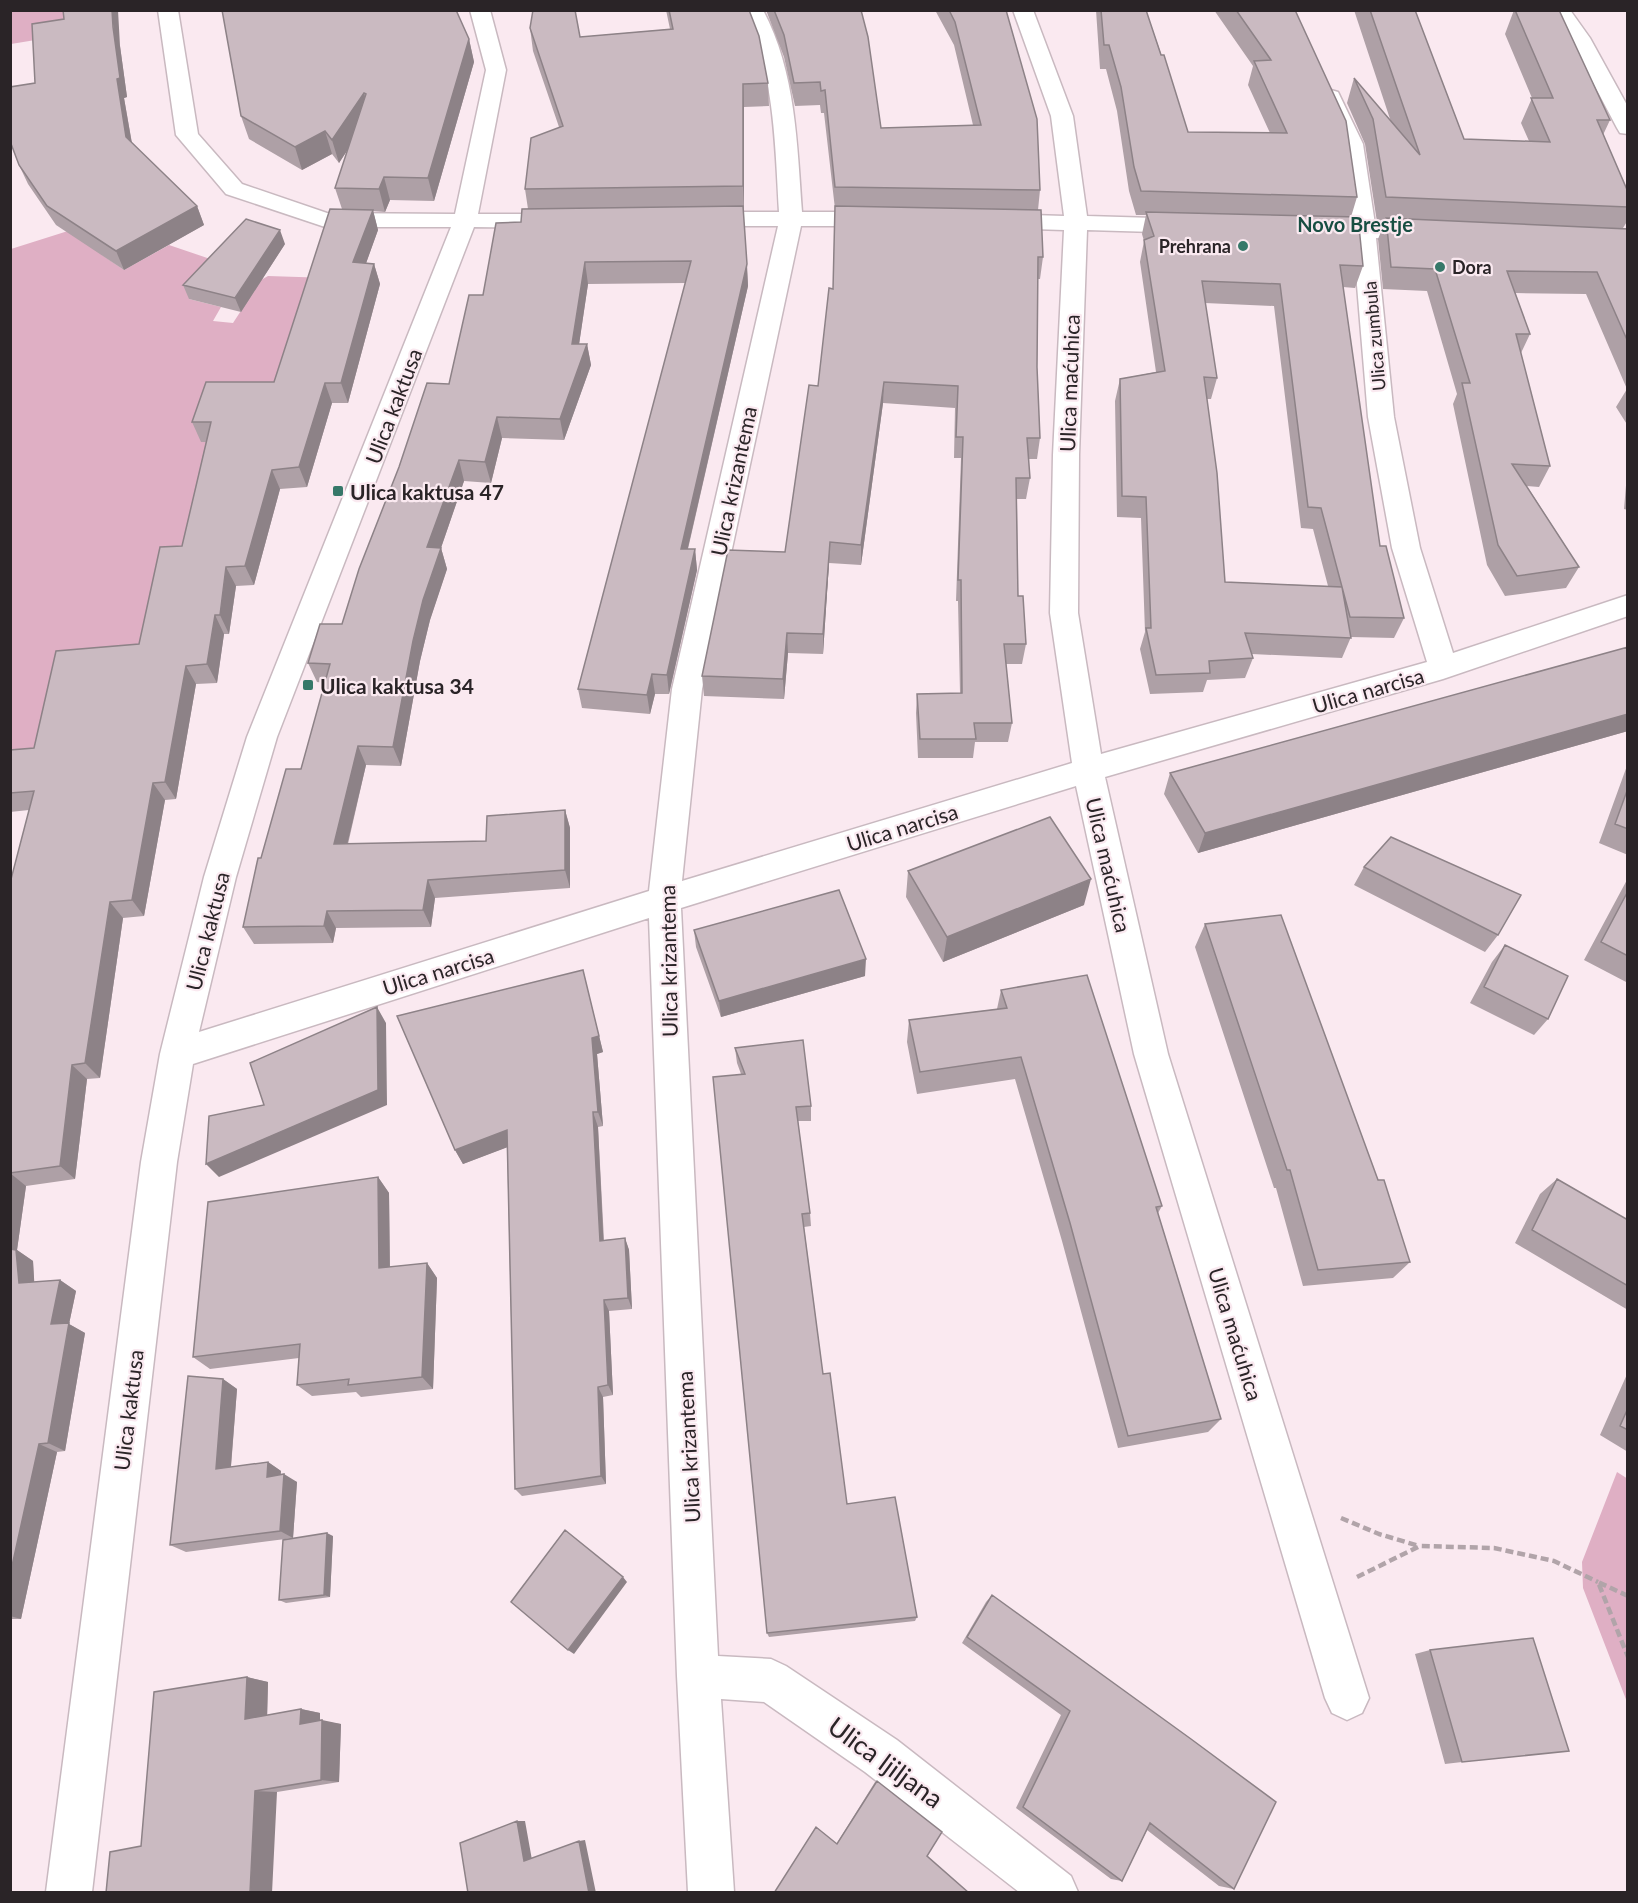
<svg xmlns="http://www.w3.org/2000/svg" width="1638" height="1903" font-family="Lato,sans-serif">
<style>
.green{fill:#dfafc4}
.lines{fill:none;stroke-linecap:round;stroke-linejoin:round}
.minor-casing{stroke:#c9b9c0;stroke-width:3}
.path{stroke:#b1a4a9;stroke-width:4.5;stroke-dasharray:8 4;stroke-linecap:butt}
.minor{fill:#fff;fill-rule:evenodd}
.wall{fill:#aea0a6;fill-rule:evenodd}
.shaded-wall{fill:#8d8287}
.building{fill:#cabac1;stroke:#8d8287;stroke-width:1.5}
.poi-dot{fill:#367869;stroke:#fae9f0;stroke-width:2}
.labels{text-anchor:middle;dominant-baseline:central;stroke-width:4.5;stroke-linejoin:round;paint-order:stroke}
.far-poi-label{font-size:18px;font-weight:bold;fill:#2a2427;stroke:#fae9f0;text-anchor:end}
.far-street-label{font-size:18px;fill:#2a2427;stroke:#fae9f0}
.far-quarter-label{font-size:20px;font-weight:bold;fill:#174e42;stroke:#fae9f0}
.street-label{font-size:21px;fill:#2a2427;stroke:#fae9f0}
.poi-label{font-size:21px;font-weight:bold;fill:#2a2427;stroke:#fae9f0;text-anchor:start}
.near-street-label{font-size:26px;fill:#2a2427;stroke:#fae9f0}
</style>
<rect width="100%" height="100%" fill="#fae9f0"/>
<path class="green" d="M11,11H71L72,34L11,44Z
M109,218L102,255L124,270L169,245L228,265L189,299L221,307L213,321L233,323L261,280L268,276L360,279L249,442L111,749L11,757V249Z
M1617,1472L1628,1479L1627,1702L1583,1588L1582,1562Z"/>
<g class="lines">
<defs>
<path id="minor" d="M158,10H178L198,134L242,184L327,213L455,214L486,70L470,10H490L506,70L478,214H564L572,216L575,221L572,226L564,228L474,227L277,737L236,877L199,1032L649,891L672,689L778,226H700L692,224L689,219L692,214L700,212H779C775,144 775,72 743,10H763C796,72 797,144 802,212H879L887,214L890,219L887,224L879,226H801L702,689L682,881L1072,763L1050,613L1053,455L1064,230L997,228L989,226L986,221L989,216L997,214L1064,216L1051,116L1013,10H1033L1073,116L1087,216L1188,219L1196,221L1199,226L1196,231L1188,233L1087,230L1079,455L1078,613L1101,754L1427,662L1392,548L1368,417L1353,237L1307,234L1303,229L1307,224L1315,222L1352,223L1341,144L1320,96L1324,92L1331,90L1338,92L1363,144L1375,224L1433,228L1437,233L1433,238L1425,240L1376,238L1394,417L1420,548L1453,653L1628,595V616L1443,679L1105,777L1168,1054L1369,1698L1362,1713L1347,1720L1332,1713L1325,1698L1134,1054L1076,786L681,908L718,1656L771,1659L786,1666L897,1740L1071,1876L1078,1892H1019L865,1772L764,1702L721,1699L734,1892H688L677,1676L649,918L193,1064L177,1162L92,1892H46L141,1162L160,1054L204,877L247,737L451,227H325L226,194L176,135Z
M1549,10H1570L1590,38L1628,107V134L1620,133L1617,128L1570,39Z"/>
</defs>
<use href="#minor" class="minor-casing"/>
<path class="path" d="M1341,1518L1379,1534L1419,1546
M1357,1577L1420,1546L1494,1548L1554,1561L1598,1582
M1628,1596L1598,1582L1628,1657"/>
<use href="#minor" class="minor"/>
</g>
<path class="wall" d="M666,10H749L768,83L769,106L744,107V209H743L748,286L688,549H695L697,570L669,694H655L650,714L582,708L578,689L686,283L588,284L579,344H587L591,365L564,440L502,438L491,483L464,481L441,548L447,569L430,620L420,661L401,766L366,765L348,844L486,841L565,810L570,828V888L435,898L431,927L336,928L333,943L254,944L243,927L261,858L301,769L325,683L317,682L308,663L342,624L449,384L483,295L528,209L525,189L559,127L533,51L530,28L580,37L670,29Z
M766,10H861L881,128L973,125L954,45L935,10H1006L1040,190L1038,210L1043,257L1040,279H1038L1037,367L1040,438L1037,459H1028L1030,478L1026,499H1017L1018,596L1026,644L1022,664H1006L1012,723L1008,742H975L973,758H918L916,713L917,694L960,693L958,601H956L961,458H954L955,408L883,403L861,565L829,563L823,654L788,653L784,699L704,696L702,676L785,552L818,386L833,289L835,209L824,113H821L820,105L795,106L784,57Z
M1096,10H1146L1188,132L1270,133L1248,85L1253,66L1214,10H1295L1357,197L1351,217L1363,266L1355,288L1343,287L1380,546L1404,618L1394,638L1351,637L1342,658L1252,654L1253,658L1245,678L1207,680L1203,692L1150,694L1140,649L1145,632L1141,518L1117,517L1115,401L1120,379L1156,372L1140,262L1144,241L1142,234L1146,215H1136L1129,191L1117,111L1106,69H1100ZM1205,303L1274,306L1301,528L1313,529L1328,586L1225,582L1207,399H1211L1217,378Z
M1354,10H1415L1464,139L1529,141L1521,123L1532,98L1505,34L1514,10H1559L1610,120L1603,135L1628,192V220L1623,228L1628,229V426L1616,407L1627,389L1586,294L1515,293L1530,334L1521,353L1550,466L1539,487L1527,486L1579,567L1566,588L1505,596L1487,565L1453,404L1457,394L1427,291L1383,289L1378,239L1385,222H1377L1365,144L1347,103L1354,78L1391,122Z
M469,39L474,62L434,201L390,200L385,212L373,211L378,230L366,263L374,264L380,284L348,403H332L307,487L280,489L254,585L236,586L229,634H224L217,683L196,684L176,799L165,800L144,916L123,918L100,1078L87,1079L75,1179L26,1186L17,1250L33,1261L34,1282L60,1280L76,1291L69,1324L85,1333L65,1451L57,1452L21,1619H10V883L29,810L10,812V750L34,748L139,644L182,546L206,442H201L192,422L274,382L342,209L335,188L348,149L339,163L332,154L302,170L249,139L241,116Z
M120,46L127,97L124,98L132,143L197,206L204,225L124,270L56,225L28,184L19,165Z
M285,244L241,312L189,299L183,285Z
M1628,462V510L1624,509Z
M1628,647V731L1198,853L1164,794L1170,773Z
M1628,763V855L1599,843Z
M1364,867L1498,935L1485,952L1354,885Z
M908,871L1084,905L943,962L906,897Z
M1628,878V983L1584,960Z
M1205,924L1378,1180L1410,1262L1393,1278L1303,1286L1276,1188H1274L1195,947Z
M694,930L865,976L721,1017L696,947Z
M1505,945L1548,1019L1534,1035L1470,1003L1492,962Z
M583,970L603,1052L597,1054L603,1126L598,1127L604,1240L625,1238L629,1250L632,1309L609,1311L613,1395L603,1397L606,1484L522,1496L515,1489L507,1147L463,1164L455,1150Z
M1001,990L1162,1206L1158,1213L1221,1419L1208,1432L1118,1448L1062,1241L1015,1079L917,1094L907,1042L909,1020L997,1009Z
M735,1048L811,1106V1121H798L810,1213L811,1226L804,1227L823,1374L847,1504L917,1617L915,1621L769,1637L767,1633L741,1074L737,1063Z
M378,1177L389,1193L390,1267L427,1263L437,1278L433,1389L361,1397L356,1392L312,1396L297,1385L299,1358L210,1369L193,1357Z
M1557,1179L1628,1220V1310L1515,1243L1540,1194Z
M1628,1372V1452L1600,1435Z
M223,1379L237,1389L231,1467L268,1462L281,1471L280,1475L297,1482L293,1538L186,1552L170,1545Z
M333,1536L330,1597L286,1603L279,1600Z
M992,1595L1234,1889L1219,1886L1147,1830L1122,1881L1111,1879L1016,1808L1061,1715L962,1643L986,1602Z
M1430,1650L1462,1762L1445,1764L1415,1654Z
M247,1677L268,1682L267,1715L301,1709L320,1713V1721L341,1724L339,1782L277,1792L141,1846Z
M877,1781L927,1856L774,1893L837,1843L875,1782Z"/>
<path class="shaded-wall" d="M112,10H118L120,46L127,97L124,98L134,156L126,137L117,79Z
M469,39L474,62L434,201L428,178Z
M743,84L744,107V209L743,186Z
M364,93L370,116L339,163L332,140Z
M325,131L332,154L302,170L295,147Z
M384,177L390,200L385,212L379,189Z
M197,206L204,225L124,270L116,251Z
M373,210L378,230L359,283L353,262Z
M280,230L285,244L241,312L235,298Z
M585,262L588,284L576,365L572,344Z
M374,264L380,284L348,403L341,383Z
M747,264L748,286L683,569L681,549Z
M587,344L591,365L564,440L560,419Z
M884,382L883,403L861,565V545Z
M325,383L332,403L307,487L299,467Z
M497,417L502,438L491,483L485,462Z
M459,460L464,481L434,568L427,547Z
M272,470L280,489L254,585L245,566Z
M830,542L829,563L823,654V634Z
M441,548L447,569L430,620L420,661L401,766L393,747L413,641L423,600Z
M695,549L697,570L669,694L667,675Z
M226,567L236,586L229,634L220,615Z
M215,615L224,634L217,683L207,664Z
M787,633L788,653L784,699L783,679Z
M186,666L196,684L176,799L165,782Z
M652,674L655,694L650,714L647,695Z
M1628,714V731L1198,853L1205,833Z
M358,746L366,765L343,862L334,844Z
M153,783L165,800L144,916L132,900Z
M565,810L570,828V888L565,870Z
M1091,879L1084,905L943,962L947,937Z
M428,880L435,898L431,927L423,910Z
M110,902L123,918L100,1078L85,1063Z
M327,911L336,928L333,943L324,926Z
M866,959L865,976L721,1017L719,1001Z
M583,970L603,1052L597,1054L603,1126L598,1112Z
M377,1007L386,1023L387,1105L219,1177L206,1164Z
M72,1065L87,1079L75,1179L60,1166Z
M593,1112L598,1127L604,1253L600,1241Z
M507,1130L513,1145L463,1164L455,1150Z
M10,1173L26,1186L17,1250L33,1261L35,1294L19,1283L10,1256Z
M378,1177L389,1193L390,1283L379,1268Z
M625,1238L629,1250L632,1309L628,1298Z
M427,1263L437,1278L433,1389L422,1377Z
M60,1280L76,1291L69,1324L85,1333L65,1451L48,1443L51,1324Z
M604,1300L609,1311L613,1395L608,1385Z
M223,1379L237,1389L230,1477L216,1469Z
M598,1387L603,1397L606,1484L601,1476Z
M39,1444L57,1452L21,1619L10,1616V1575Z
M268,1462L281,1471L280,1485L267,1477Z
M284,1474L297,1482L293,1538L280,1531Z
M327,1533L333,1536L330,1597L324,1595Z
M623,1577L627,1582L574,1654L568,1650Z
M247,1677L268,1682L267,1722L245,1719Z
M301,1709L320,1713V1727L300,1724Z
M322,1720L341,1724L339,1782L321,1780Z
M255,1791L277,1792L272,1893H250Z
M517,1821H525L532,1860L524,1861Z
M585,1840L596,1893H589L579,1841Z"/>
<path class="building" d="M63,10H112L113,27L120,78L117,79L126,137L197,206L116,251L47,206L19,165L10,141V87L35,83L32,24L64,19Z
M222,10H456L469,39L428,178L384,177L379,189L335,188L366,94L364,93L332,140L325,131L295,147L241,116Z
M533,10H575L580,37L673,29L669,10H749L759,36L768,83L743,84V186L525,189L531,138L563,126L530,28Z
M774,10H861L868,37L881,128L981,125L955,22L949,10H1006L1037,119L1040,190L835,187L825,90L821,91L820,82L794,83L784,35Z
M1101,10H1146L1161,55H1164L1188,132L1287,133L1254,61L1271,60L1236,10H1295L1346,121L1357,197L1141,191L1134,167L1121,87L1109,45H1104Z
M1370,10H1415L1464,139L1550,142L1531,98H1553L1515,10H1559L1610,120H1597L1628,192V207L1386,197L1373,119L1354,78L1420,155Z
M743,206L747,264L681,549H695L667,675L652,674L647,695L578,689L691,261L585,262L572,344H587L560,419L497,417L485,462L459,460L427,547L441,548L423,600L413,641L393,747L358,746L334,844L486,841L487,816L565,810V870L428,880L423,910L327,911L324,926L243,927L258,858H261L286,769H301L330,664L308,663L320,624H342L359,569L399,467L427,383L449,384L469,295H483L496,223L521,222L522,209Z
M835,206L1041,210L1043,257H1038L1037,367L1040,438H1027L1030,478H1016L1018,596H1023L1026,644H1004L1012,723H974L976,739H920L917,694L962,693L961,580H958L963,437H956L958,386L884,382L861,545L830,542L823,634L787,633L783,679L702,676L728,550L785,552L809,385L818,386L829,288L833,289Z
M330,209L373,210L353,262L374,264L341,383H325L299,467L272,470L245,566L226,567L220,615H215L207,664L186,666L165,782L153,783L132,900L110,902L85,1063L72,1065L60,1166L10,1173V883L34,791L10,793V750L34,748L56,651L139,644L160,547L182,546L211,422H192L206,382H274Z
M1146,212L1358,217L1363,266L1340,265L1380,546H1386L1404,618L1350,617L1321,508L1308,507L1280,284L1202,281L1217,378L1204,377L1217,473L1225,582L1342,587L1351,638L1245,633L1253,658L1209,661L1210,673L1156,675L1146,628H1151L1146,497L1122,496L1120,379L1165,371L1144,240L1154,236Z
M1386,218L1628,229V342L1597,272L1507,271L1530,334H1516L1550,466L1512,464L1579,567L1517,576L1498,545L1462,383H1470L1435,269L1391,267Z
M246,219L280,230L235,298L183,285Z
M1628,647V714L1205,833L1170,773Z
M1628,788V829L1615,824Z
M1050,817L1091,879L947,937L908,871Z
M1391,837L1521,895L1498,935L1364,867Z
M839,890L866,959L719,1001L694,930Z
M1628,891V956L1601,942Z
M1281,915L1378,1180H1384L1410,1262L1318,1270L1290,1170H1287L1205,924Z
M1505,945L1568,976L1548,1019L1484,987Z
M583,970L599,1036L592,1038L598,1112H593L600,1241L625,1238L628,1298L604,1300L608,1385L598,1387L601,1476L515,1489L507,1130L455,1150L397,1016Z
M1087,975L1162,1206L1156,1207L1221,1419L1128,1436L1070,1223L1021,1057L920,1072L909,1020L1007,1008L1001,990Z
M377,1007L378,1090L206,1164L209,1116L264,1105L250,1063Z
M803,1040L811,1106L796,1107L810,1213L802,1214L823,1374L830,1373L847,1504L895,1497L917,1617L767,1633L713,1077L745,1074L735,1048Z
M378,1177L379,1268L427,1263L422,1377L348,1385L349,1379L297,1385L300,1344L193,1357L208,1202Z
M1557,1179L1628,1220V1286L1532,1230Z
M10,1249L16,1250L19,1283L60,1280L51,1324L69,1323L48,1443L39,1444L10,1575Z
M188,1376L223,1379L216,1469L268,1462L267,1477L284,1474L280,1531L170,1545Z
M1628,1408V1430L1620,1426Z
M565,1530L623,1577L568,1650L511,1602Z
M327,1533L324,1595L279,1600L283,1540Z
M992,1595L1191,1739L1276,1802L1234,1889L1150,1823L1122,1881L1023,1807L1070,1711L967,1637Z
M1533,1638L1569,1751L1462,1762L1430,1650Z
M247,1677L245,1719L301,1709L300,1724L322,1720L321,1780L255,1791L250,1893H106L110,1852L141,1846L154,1692Z
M877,1781L942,1832L927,1856L969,1893H774L816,1827L837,1844Z
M517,1821L524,1861L579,1841L589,1893H468L460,1843Z"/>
<g class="poi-dot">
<circle cx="1243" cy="246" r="6"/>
<circle cx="1440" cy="267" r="6"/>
<rect x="332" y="485" width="12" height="12" rx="3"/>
<rect x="302" y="679" width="12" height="12" rx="3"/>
</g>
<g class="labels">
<g class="far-poi-label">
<text x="1231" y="246">Prehrana</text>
<text x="1452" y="267" text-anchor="start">Dora</text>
</g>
<g class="far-street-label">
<text transform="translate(1374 336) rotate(-95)">Ulica zumbula</text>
</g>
<g class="far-quarter-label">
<text x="1355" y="224">Novo Brestje</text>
</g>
<g class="street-label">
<text transform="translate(1069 383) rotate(-88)">Ulica maćuhica</text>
<text transform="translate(393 406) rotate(-69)">Ulica kaktusa</text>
<text transform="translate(733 481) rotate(-78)">Ulica krizantema</text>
<text transform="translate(1368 690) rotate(-16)">Ulica narcisa</text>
<text transform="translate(902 827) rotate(-17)">Ulica narcisa</text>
<text transform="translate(1109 865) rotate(77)">Ulica maćuhica</text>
<text transform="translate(207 931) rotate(-76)">Ulica kaktusa</text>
<text transform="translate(668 961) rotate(-91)">Ulica krizantema</text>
<text transform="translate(438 971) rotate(-17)">Ulica narcisa</text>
<text transform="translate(1236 1334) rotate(73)">Ulica maćuhica</text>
<text transform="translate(128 1410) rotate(-83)">Ulica kaktusa</text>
<text transform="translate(688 1447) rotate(-93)">Ulica krizantema</text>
</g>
<g class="poi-label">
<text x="350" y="491">Ulica kaktusa 47</text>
<text x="320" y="685">Ulica kaktusa 34</text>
</g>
<g class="near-street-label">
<text transform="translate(886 1762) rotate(36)">Ulica ljiljana</text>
</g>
</g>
<rect width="1638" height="1903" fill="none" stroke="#2a2427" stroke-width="24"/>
</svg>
